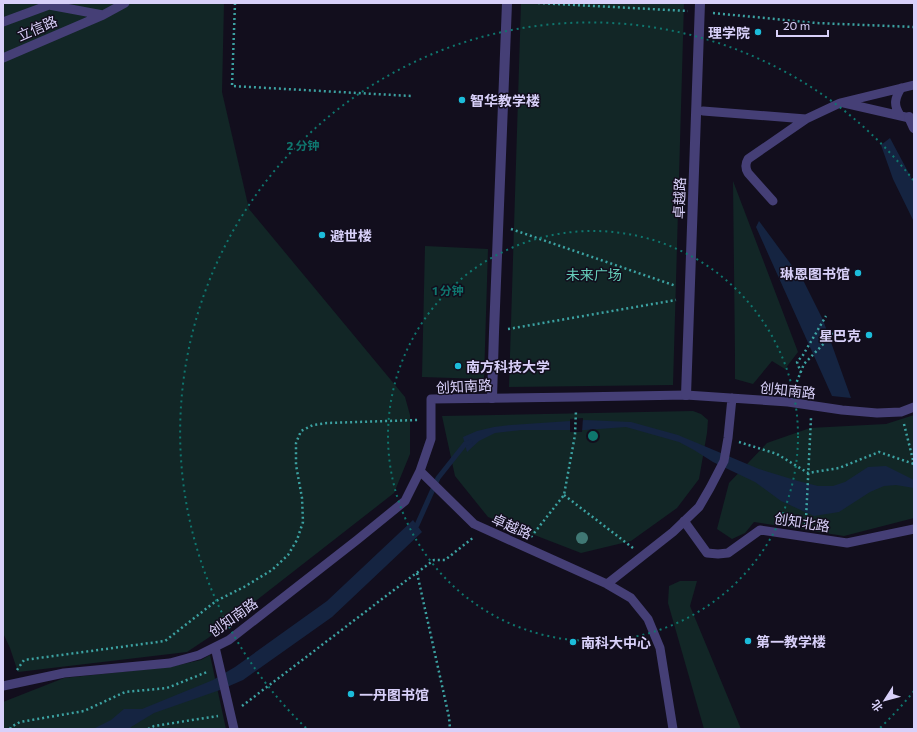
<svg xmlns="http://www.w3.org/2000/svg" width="917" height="732" font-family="Commissioner,'Noto Sans SC',sans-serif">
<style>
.green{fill:#122626}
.water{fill:#152441}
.pier{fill:#120e1d}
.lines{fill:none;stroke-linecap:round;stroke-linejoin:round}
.stream{stroke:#152441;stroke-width:5}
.path{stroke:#3ca2a2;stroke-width:2.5;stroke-dasharray:2 3;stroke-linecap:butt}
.service{stroke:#453f76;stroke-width:9}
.pedestrian{stroke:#453f76;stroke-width:10}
.tree{fill:#407874}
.ring{fill:none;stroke:#0f766e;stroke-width:2;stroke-dasharray:2 4}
.poi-dot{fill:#1cbcda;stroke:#120e1d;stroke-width:1.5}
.labels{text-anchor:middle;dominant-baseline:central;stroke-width:3;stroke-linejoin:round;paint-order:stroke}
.street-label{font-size:14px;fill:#d8d0f9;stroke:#120e1d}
.poi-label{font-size:14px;font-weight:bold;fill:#d8d0f9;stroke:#120e1d;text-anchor:start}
.park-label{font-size:14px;fill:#66cfbb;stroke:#120e1d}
.centre{fill:#0f766e;stroke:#120e1d;stroke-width:2}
.ring-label{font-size:12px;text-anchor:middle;font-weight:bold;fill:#0f766e;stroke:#120e1d;stroke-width:3;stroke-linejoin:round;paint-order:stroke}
</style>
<rect width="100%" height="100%" fill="#120e1d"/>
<path class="green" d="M3,3H224L222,92L249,209L405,397L410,415V454L394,493L208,638L187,652L18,672L10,648L3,633Z
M521,3H684L673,385L509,387Z
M733,181L798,352L785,369L772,361L753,384L735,379V356Z
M425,246L488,249L484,379L422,377Z
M693,411L701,414L708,420L707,433L699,479L677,508L631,541L581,553L488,517L455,476L442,416Z
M914,415V518L844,536L754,522L745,533L732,539L717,529L729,483L767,443L810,428L886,424Z
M680,581H697L690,606L741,729H704L668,603L669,586Z
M210,655L226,729H3V702L64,678L169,667L201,660Z"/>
<path class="water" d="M890,138L914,183V222L893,179L881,145Z
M759,221L804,282L823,320L851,398L832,396L756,227Z
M585,420L631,422L678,435L759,469L798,481L818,486H833L845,482L868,467L886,466L914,480V488L896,485L884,486L870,492L839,512L814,516L781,501L755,482L713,462L694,450L679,442L626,427L585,430H522L495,433L479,441L467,452L463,437L477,431L494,427L511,425Z
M413,520L422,532L332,617L243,680L220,690L154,713L131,727L130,729H93L111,720L124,709H142L213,680L235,667L327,601Z"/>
<path class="pier" d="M583,418L582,432H570V419Z"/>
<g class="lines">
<path class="stream" d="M413,529L417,525L438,478L465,444L470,442"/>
<path class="path" d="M235,3L232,86L411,96
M538,3L688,11
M713,13L816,23L914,27
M511,229L676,286
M508,329L676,300
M801,373L797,362L803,355L826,316
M793,391L804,364L835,332
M904,424L914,464
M739,442L777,454L808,473L839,468L879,452L914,464
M564,495L633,548
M805,525L806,519L811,418
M531,537L564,495L575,435L576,410
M417,573L449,717L450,729
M17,670L24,660L165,641L216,601L244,587L272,570L288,555L297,540L303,522L302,498L296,465V443L301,431L313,425L327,423L418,420
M242,706L407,580L434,560H445L474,537
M10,729L11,727L20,722L84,711L125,692L167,688L207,672
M148,729L154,726L218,716"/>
<path class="service" d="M3,22L49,5L103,15
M3,58L103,15L125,3
M844,103L914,119
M703,111L806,119L840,103L914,85
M900,115C893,105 895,98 901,88
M773,201L748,173C745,168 745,164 748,159L806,119
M420,471L474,524L607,584L631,598L648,619L660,648L673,729
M684,521L707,553L718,554L728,553L760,530L847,543L914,529
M607,584L673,532L699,507L710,488L724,461L728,438L732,398
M215,647L234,729
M3,686L64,673L170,663L199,655L229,640L357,540L405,501L420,471L431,439V399L577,397L686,395L788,402L842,410L877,413L901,412L914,407"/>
<path class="pedestrian" d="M909,117L914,128
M686,395L700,3
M492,398L494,332L507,3"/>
</g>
<circle class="tree" cx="582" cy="538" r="6"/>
<g class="ring">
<circle cx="593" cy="436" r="205"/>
<path d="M914 691A410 410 0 0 1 880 728M306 728A410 410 0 1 1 914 181"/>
</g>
<g class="poi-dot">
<circle cx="758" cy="32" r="4"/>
<circle cx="462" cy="100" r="4"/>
<circle cx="322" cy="235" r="4"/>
<circle cx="858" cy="273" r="4"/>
<circle cx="869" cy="335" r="4"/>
<circle cx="458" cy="366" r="4"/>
<circle cx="748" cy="641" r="4"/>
<circle cx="573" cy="642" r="4"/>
<circle cx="351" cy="694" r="4"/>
</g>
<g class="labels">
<g class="street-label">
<text transform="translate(37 28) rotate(-23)">立信路</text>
<text transform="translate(679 198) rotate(-88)">卓越路</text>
<text transform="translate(464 386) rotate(-3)">创知南路</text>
<text transform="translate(788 390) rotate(6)">创知南路</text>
<text transform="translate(802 522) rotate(9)">创知北路</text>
<text transform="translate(512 526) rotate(24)">卓越路</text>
<text transform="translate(233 617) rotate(-35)">创知南路</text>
</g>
<g class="poi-label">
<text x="750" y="32" text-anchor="end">理学院</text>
<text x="470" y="100">智华教学楼</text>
<text x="330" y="235">避世楼</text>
<text x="850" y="273" text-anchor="end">琳恩图书馆</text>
<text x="861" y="335" text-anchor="end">星巴克</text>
<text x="466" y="366">南方科技大学</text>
<text x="756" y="641">第一教学楼</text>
<text x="581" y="642">南科大中心</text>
<text x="359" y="694">一丹图书馆</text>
</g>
<g class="park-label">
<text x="594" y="274">未来广场</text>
</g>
</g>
<circle cx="593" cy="436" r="6" class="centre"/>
<g class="ring-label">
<text x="303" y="150">2 分钟</text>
<text x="448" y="295">1 分钟</text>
</g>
<rect width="917" height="732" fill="none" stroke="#d8d0f9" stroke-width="8"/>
<g transform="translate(885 700) rotate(234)" stroke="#120e1d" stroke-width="3" paint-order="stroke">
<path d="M0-3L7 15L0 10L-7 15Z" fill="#d8d0f9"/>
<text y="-6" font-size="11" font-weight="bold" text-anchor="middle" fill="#d8d0f9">北</text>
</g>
<path d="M777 30v6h51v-6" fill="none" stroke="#d8d0f9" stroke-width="2"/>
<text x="783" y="30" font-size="12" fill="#d8d0f9" stroke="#120e1d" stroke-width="3" paint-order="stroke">20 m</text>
</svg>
